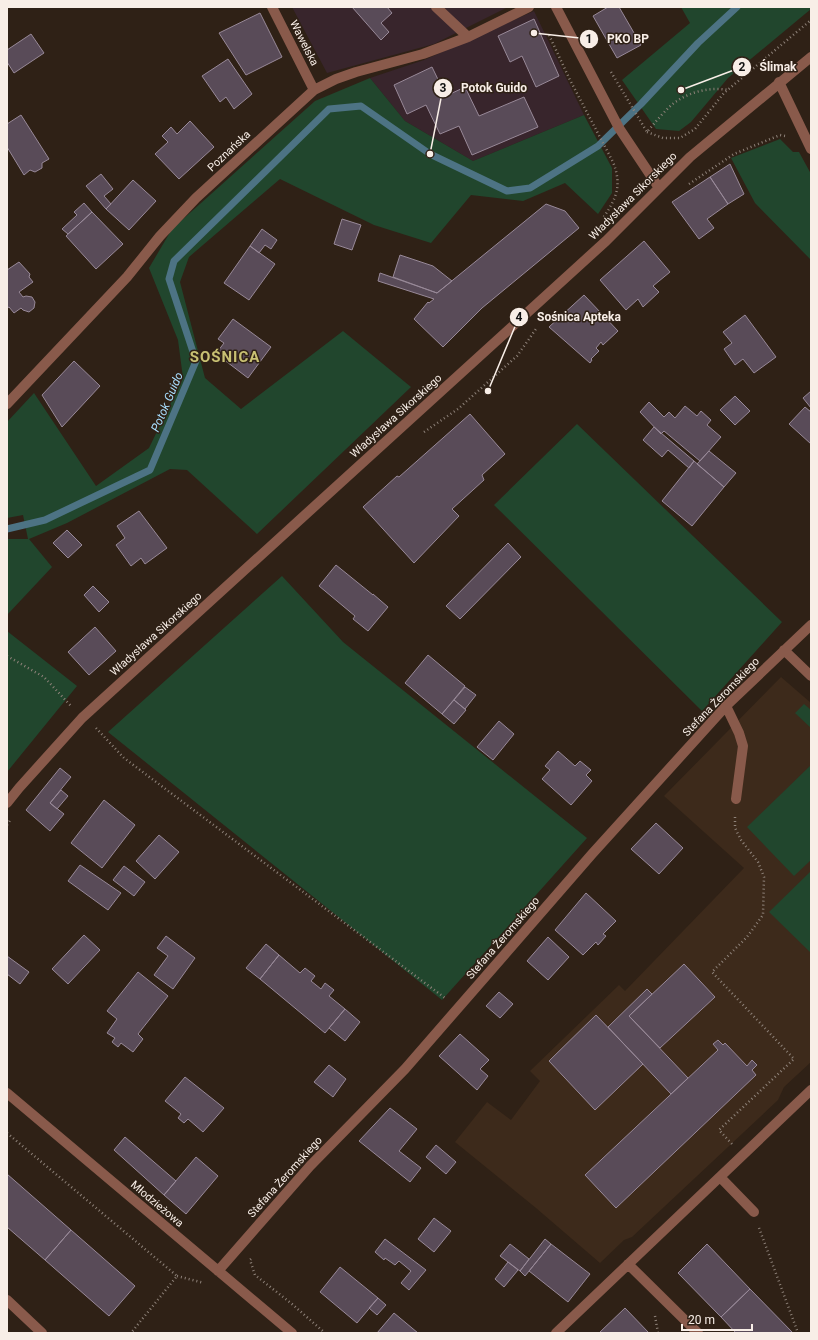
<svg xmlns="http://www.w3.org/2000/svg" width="818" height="1340" font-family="Roboto,sans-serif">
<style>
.built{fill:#3d2a1b}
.industrial{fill:#38252c}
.green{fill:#21462d}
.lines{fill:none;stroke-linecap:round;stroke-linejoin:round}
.stream{stroke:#4d7384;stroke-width:7}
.building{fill:#594b58;stroke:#988998}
.path{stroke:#8f837a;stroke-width:2.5;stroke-dasharray:1 3;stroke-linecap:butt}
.minor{stroke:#895a4b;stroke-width:10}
.labels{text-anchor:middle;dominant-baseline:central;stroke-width:3;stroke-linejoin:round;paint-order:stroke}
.street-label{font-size:11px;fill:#f8eee7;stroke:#2f2116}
.water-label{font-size:12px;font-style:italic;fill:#a8deff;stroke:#2f2116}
.district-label{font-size:15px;font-weight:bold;letter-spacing:1px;fill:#c9c173;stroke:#2f2116}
.leader{fill:none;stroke:#f8eee7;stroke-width:1.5}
.callout-dot{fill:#f8eee7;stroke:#2f2116;stroke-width:1.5}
.mark-label{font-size:12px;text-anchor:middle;font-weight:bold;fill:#111}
.callout-label{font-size:12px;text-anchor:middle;font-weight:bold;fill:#f8eee7;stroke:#2f2116;stroke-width:3;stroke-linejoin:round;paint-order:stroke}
</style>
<rect width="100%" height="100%" fill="#2f2116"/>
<path class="built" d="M781,677L811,703V1062L784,1087L778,1100L632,1237L624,1240L600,1263L536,1208L455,1142L487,1102L511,1120L540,1081L530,1071L619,985L625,991L744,868L664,796Z"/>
<path class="industrial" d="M292,7H508L434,44L327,73Z
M534,11L584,115L473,161L405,121L370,78L424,60Z"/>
<path class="green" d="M681,7H810L811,9L728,78L691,122L679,131L656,129L622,80L690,23Z
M370,78L405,121L473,161L584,115L612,168V193L598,214L565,183L523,201L471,195L431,243L374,225L280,179L189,257L180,282L205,378L241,409L343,331L411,387L257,534L187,470L170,469L67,523L29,539L52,567L7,615V539H28L23,515L7,518V422L34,393L96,486L149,448L183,378L178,340L149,268L172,229L315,101Z
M780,139L793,152H799L811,174V260L755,203L731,158Z
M577,424L782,622L702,711L494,505Z
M282,576L343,642L587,838L442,1000L108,732Z
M7,631L77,686L7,772Z
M804,704L811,710V728L795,713Z
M811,765V860L794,876L747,827Z
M811,871V953L769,912Z"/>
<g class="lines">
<path class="stream" d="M7,529L45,520L150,470L196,361L169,279L174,261L329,109L361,106L430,154L507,191L530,188L598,146L641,104L698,43L737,7"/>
</g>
<path class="building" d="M352,7H387L392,13L381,23L389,32L381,40Z
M608,7H619L641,45L617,58L593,16Z
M260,13L282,57L246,75L219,33Z
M534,19L559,76L536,87L522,56L510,62L498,36Z
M31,34L44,53L14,73L7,62V50Z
M228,59L252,94L234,109L226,97L220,102L202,76Z
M432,67L446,96L465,87L479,116L524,97L538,127L472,155L459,126L440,134L426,105L407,114L394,85Z
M21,115L49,159L42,163V168L35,172L30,170L24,175L7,147V124Z
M190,121L214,147L179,179L155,154L168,142L162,136L171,127L177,134Z
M730,164L744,194L728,204L710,177Z
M101,174L113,189L104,196L111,204L106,209L86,186Z
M710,177L728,204L707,219L714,228L699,239L672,202Z
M133,180L156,201L129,230L106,209Z
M84,203L92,212L68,234L62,229L77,215L74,212Z
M546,204L565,211L579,228L482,308L443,347L414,319L428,302L429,303L434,299L378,281L380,273L437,293Z
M92,212L123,244L96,269L66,236Z
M342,219L361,225L352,250L334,244Z
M262,229L277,240L271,249L265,245L259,253L250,246Z
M644,241L670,272L653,286L659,292L643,307L638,299L626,310L600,280Z
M250,246L275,264L249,300L224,283Z
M400,255L433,266L452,281L437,293L393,277Z
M19,262L30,274L29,277L33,282L19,292L23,297L26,296L32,297L35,302L34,308L29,312L23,310L21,308L14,313L9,307L7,308V270Z
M584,295L618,331L603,345L601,342L596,348L599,351L591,359L592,360L590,363L549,327Z
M745,315L776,357L754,373L743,359L735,365L724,349L732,343L723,332Z
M233,319L271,347L248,378L223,359L221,361L215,355L224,343L218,339Z
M74,361L100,386L62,427L42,395Z
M811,391V408L803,398Z
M735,396L750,411L735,425L720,410Z
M649,402L664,417L669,412L675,418L685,406L697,416L701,411L711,420L707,425L721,437L700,461L664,431L661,434L640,412Z
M805,407L811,412V444L789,424Z
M470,414L505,454L482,475L484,480L452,509L459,516L414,563L363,507L397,476L399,477Z
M654,427L694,461L689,468L668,450L662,457L643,440Z
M709,451L736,473L724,487L697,464Z
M694,461L724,487L692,526L662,501Z
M139,511L167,548L145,564L141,558L131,566L116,545L125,538L117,526Z
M67,530L82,545L68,558L53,543Z
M508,543L521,557L460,619L446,606Z
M336,565L373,595V594L388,607L368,631L353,619L355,616L319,586Z
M93,586L109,602L99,612L84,595Z
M95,627L116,651L89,675L68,652Z
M428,655L465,686L442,714L405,683Z
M465,687L476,695L465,709L454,700Z
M454,700L466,710L454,724L442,714Z
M499,721L514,734L493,760L477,747Z
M558,751L575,766L580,761L591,770L586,775L592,781L571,805L542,779L550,770L545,766Z
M60,768L71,777L50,803L64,814L50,831L26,810Z
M61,790L68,796L57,809L50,803Z
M104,800L135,825L102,868L71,843Z
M656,823L683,848L659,874L631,849Z
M159,835L179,852L155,879L136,861Z
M80,865L121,893L108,910L68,881Z
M124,866L145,882L134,896L113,880Z
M586,893L616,921L603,934L606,936L598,945L596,942L583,955L555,930Z
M84,935L100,950L68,984L52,969Z
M166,936L195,958L173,989L154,975L168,956L157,948Z
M548,937L569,957L548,980L527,961Z
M266,944L279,955L260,979L246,968Z
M279,955L300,973L305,968L315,976L311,981L321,989L325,983L334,990L329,996L345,1009L325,1033L260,979Z
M7,956L29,972L20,984L7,974Z
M684,964L715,997L660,1048L629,1016Z
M138,972L168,996L138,1034L143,1039L133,1052L121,1043L118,1047L112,1042L115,1038L107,1033L117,1019L107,1011Z
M647,989L652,994L629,1016L688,1078L671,1094L608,1027Z
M499,992L513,1004L500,1018L486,1006Z
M345,1009L360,1022L345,1041L329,1028Z
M596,1015L643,1064L595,1110L549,1061Z
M460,1034L489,1060L480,1069L488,1076L477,1090L439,1056Z
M718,1040L723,1045L725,1043L747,1066L752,1060L757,1065L752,1070L756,1075L616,1208L585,1175L718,1050L713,1044Z
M329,1065L346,1079L333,1097L314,1082Z
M185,1077L224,1108L203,1132L188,1119L184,1123L178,1118L181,1114L165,1101Z
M390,1108L417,1129L399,1151L421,1168L410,1182L359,1141Z
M125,1137L176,1181L164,1195L114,1150Z
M436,1145L456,1162L446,1174L426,1157Z
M196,1157L218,1176L186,1214L164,1195Z
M7,1174L71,1230L45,1260L7,1227Z
M434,1218L451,1231L434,1252L418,1239Z
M71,1230L135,1286L109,1316L45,1260Z
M385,1239L426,1270L409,1290L401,1283L411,1271L399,1261L395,1265L385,1258L384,1260L375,1252Z
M545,1239L551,1244L525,1276L520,1271Z
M510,1244L529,1259L520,1271L500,1256Z
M551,1244L590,1274L568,1302L529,1271Z
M707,1244L750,1289L721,1317L678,1273Z
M508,1262L518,1270L504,1287L495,1279Z
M340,1267L378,1298L357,1323L320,1292Z
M750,1289L793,1333H736L721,1317Z
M378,1298L386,1305L377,1315L369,1308Z
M625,1308L649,1333H599Z
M394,1313L418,1333H377Z"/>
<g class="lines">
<path class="path" d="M549,35L570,80L613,162C622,185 617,198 603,218
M611,72L647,132C654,124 668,106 677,101C692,91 711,87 728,90
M647,132L663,138H680L695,129L724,93L811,20
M689,184L734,154L780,135L785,136
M424,432L458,409L517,356L536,329
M7,656L44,677L71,706
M96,728L124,758L445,998
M7,825L11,819
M7,1133L177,1276L131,1333
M732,1144L719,1130L794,1059L712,972L747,937L763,915L764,877L758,862L741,840L735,828V815
M759,1228L798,1333
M251,1259L250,1260L255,1275L292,1304L325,1333
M177,1276L204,1283
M655,1316L658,1333"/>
<path class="minor" d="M272,7L314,90
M436,7L468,37
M556,7L619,128L659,188
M779,82L811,149
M7,404L127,277L160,236L196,198L314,90L336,79L356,72L423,54L468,37L529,7
M784,650L811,676
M726,706L739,733L743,746L736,799
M7,803L19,788L82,718L606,241L690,157L811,57
M7,1093L292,1333
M720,1177L754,1212
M628,1264L698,1333
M218,1271L310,1166L405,1069L592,854L726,706L811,625
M7,1300L42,1333
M556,1333L811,1090"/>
</g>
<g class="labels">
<g class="street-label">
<text transform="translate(304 43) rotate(63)">Wawelska</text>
<text transform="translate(229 151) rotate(-43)">Poznańska</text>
<text transform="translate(633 196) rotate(-45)">Władysława Sikorskiego</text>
<text transform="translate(396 416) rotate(-42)">Władysława Sikorskiego</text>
<text transform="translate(156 634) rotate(-42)">Władysława Sikorskiego</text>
<text transform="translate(721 697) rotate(-46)">Stefana Żeromskiego</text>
<text transform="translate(503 938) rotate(-49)">Stefana Żeromskiego</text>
<text transform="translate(285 1177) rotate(-48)">Stefana Żeromskiego</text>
<text transform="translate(157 1204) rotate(40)">Młodzieżowa</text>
</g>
<g class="water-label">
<text transform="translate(167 402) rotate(-67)">Potok Guido</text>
</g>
<g class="district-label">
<text x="225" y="357">SOŚNICA</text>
</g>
</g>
<path class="leader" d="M534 33L589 39M681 90L742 67M430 154L443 88M488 391L519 317"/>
<g class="callout-dot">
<circle cx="534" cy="33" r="4"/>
<circle cx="681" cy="90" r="4"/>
<circle cx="430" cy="154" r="4"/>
<circle cx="488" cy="391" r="4"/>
<circle cx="589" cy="39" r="10"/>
<circle cx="742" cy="67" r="10"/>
<circle cx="443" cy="88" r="10"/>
<circle cx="519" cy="317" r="10"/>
</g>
<g class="mark-label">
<text x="589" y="43">1</text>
<text x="742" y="71">2</text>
<text x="443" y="92">3</text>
<text x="519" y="321">4</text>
</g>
<g class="callout-label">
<text x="628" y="43">PKO BP</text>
<text x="778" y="71">Ślimak</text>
<text x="494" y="92">Potok Guido</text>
<text x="579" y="321">Sośnica Apteka</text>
</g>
<rect width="818" height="1340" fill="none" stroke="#f8eee7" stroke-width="16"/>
<path d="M682 1324v6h70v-6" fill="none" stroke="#f8eee7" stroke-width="2"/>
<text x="688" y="1324" font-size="12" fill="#f8eee7" stroke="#2f2116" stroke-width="3" paint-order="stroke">20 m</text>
</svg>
